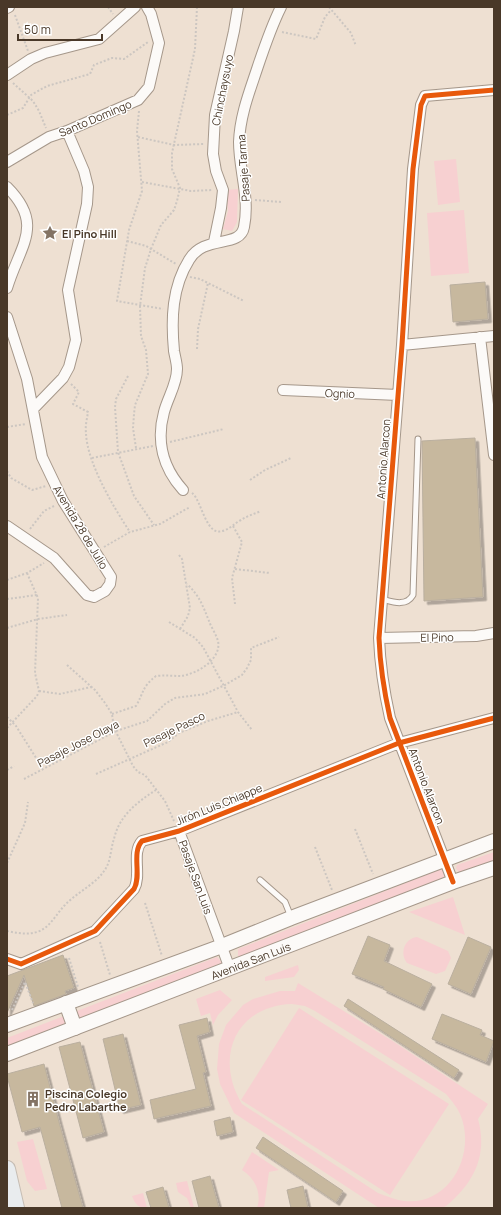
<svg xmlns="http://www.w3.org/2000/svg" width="501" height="1215" font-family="Manrope,sans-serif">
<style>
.green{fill:#f7d0d1;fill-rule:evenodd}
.building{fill:#c7b89e;stroke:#baaf9f;filter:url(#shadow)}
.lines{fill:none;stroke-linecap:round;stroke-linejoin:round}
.lane-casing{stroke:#a5978a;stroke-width:7}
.street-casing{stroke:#a5978a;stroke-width:12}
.secondary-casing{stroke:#a5978a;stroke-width:16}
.primary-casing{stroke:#c6bdb4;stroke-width:18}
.path{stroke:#ccc6c1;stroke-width:2;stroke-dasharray:2 2;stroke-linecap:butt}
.lane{stroke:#fcfaf8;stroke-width:5}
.street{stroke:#fcfaf8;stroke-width:10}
.secondary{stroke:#fcfaf8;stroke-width:14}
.primary{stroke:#e9ecee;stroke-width:16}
.cycleway-casing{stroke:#fff;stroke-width:8}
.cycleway{stroke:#e8590c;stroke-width:5}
.labels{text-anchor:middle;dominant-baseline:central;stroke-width:3;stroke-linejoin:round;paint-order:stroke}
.street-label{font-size:11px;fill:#493828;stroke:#fff}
.poi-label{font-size:11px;font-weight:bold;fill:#493828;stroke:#fff;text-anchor:start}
</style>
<defs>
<filter id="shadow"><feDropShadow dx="3.5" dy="3.5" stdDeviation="0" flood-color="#0004"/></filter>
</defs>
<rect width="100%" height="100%" fill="#eee0d2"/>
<path class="green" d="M456,159L460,202L438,205L434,161Z
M238,189L237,222L232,231L223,229L228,211L226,190Z
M464,210L469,273L431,276L427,213Z
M494,852V863L460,874L456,868L457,865Z
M441,869L443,871L445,880L240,958L238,956V949Z
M453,897L465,935L409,912Z
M417,937L448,951L451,958L445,971L436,974L407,963C399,953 405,938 417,937Z
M217,957L220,960L222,964L7,1048V1038Z
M298,965L299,970L294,977L265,981V977Z
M298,983L391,1040L488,1104L478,1119C488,1155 474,1183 446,1206L442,1208H379L234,1113L220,1084L217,1069L219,1044L226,1025L243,1005L253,999L280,991H295ZM292,1004L305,1006L315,1011L446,1094C451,1100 457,1107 460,1114C477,1153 450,1206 404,1201C395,1200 387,1196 378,1193L242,1104C214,1058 235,1006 292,1004Z
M220,990L232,1000L218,1015L213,1025L210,1013L201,1016L196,999Z
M299,1008L449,1104L390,1195L241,1100Z
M33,1139L47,1189L35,1191L27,1181L17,1142Z
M252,1152L279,1170L269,1172L264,1208H257C262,1193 255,1178 242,1170Z
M187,1181L194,1208H191L187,1198L178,1192L176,1183Z
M143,1193L147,1208C138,1208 135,1204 132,1196Z"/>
<path class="building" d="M485,282L488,319L453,322L450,285Z
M475,438L483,597L424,601L422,441Z
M368,936L390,945L384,961L432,984L421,1007L383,989L384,987L352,974Z
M468,937L491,947L471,994L448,984Z
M63,955L74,988L65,991L66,994L34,1006L24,975L7,1013V976Z
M348,999L459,1070L454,1078L344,1006Z
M442,1014L482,1030L480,1035L494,1041L486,1062L432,1039Z
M207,1018L210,1032L197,1036L206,1072L203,1073L211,1106L154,1119L150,1100L196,1089L179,1025Z
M123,1034L141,1105L120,1110L103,1039Z
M80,1042L104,1132L83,1138L59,1047Z
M44,1064L59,1122L83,1208H62L40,1127L22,1132L7,1076V1074Z
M230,1117L233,1132L217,1136L214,1121Z
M263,1137L343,1191L336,1202L256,1148Z
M210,1176L219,1208H199L192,1181Z
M303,1186L308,1208H291L287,1190Z
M163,1187L169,1208H151L146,1192Z"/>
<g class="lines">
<defs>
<path id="lane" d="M382,599C393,602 406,607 413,595L418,439
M260,880L285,902L291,917"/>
<path id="street" d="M7,8L9,7
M7,75L31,59L45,53L99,39L135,7
M7,162L49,137L67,131L138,100L149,87L159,43L151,14L147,7
M7,187C45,225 20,245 7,288
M214,242L221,208L223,190L216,171L213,154L215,115L234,31L238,7
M7,317L27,379L42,457L63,501L111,577L110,584L105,591L94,597L87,595L54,558L7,526
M480,337L494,455
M402,345L494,336
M283,390L398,395
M34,408L63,378L69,367L76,340L68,290L87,204L88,187L84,171L67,131
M183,490C163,468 156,441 164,412C168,397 177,384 177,369C177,363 175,357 174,351C171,319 172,287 189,260C204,234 240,249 244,227C250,198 239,170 239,142C240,116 249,93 257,69C264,48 271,27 281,7
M379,638L476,636L494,633
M179,831L230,969
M453,882L390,718C384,691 380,665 379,638L402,345L413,169L421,105L425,96L494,90
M7,959L21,964L95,931L134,889C142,875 131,853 142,841L179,831L399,743L494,718"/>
<g id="secondary">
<path d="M66,1003L75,1028"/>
<path d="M7,1025L222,946L291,918L494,841"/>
<path id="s1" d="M7,1054L453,882L494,868"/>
</g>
<path id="primary" d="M7,1169L16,1208"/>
</defs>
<use href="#lane" class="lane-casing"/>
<use href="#street" class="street-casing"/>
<use href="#secondary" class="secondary-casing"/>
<use href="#primary" class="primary-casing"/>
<path class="path" d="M108,7L113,14
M329,7L351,33L356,46
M15,15L28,51
M282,32L316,39L325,17L331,10
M13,83L33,101L39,111L46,128
M139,111L137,131L142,191L129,230L117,301L163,309
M7,115L23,108L31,95L47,86L90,74L94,65L112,58L124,59L148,42
M138,137L174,145L204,144
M142,182L191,191L212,190
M255,200L281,202
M127,241L146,246L176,264
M190,277L200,279L244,301
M197,349L198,329L208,283
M128,376L116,399L115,407L118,452L134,496L154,525
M71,384L79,392L73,404L88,412C87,419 85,426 86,433C87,463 114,508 130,532
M7,427L26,424
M170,442L224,429
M136,448L133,428L134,414L135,405L148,374L146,350L141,336L140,306L145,268L151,249L161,225L174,210L177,201L180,188L172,169V153L195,49L197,7
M92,458L153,446
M7,471L11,478L32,490L46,486
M250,480L265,470L291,458
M192,493C202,500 206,540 225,530C231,528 235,523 241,520C247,516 254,514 261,511
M233,526L242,542L232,578L235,604
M30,529L44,511L54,506
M104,547L130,532L160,524L190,507
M179,555L182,559L190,608L188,616L180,629
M235,569L270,573
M27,573L38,598L35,673L39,691
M7,580L27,573L44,563
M7,599L37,595
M169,622L195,638L203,647L238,712L252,730
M7,628L38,619L67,615
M67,665L95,690L105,703L112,714L114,728L133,766L138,772L145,775L165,801L174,821
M39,691L60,694L91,687
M112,714L136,706C144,692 142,687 156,676C165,675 173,676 181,676C197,674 222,659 218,641C216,634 211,627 209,621C203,606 199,595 187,584
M7,717L16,726L43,769
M7,728L37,696L39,691
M7,770L14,766
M96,774L168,742L179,733L208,721L238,712
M24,779L116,731L147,721L165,704L175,698L205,694L225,685L242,675L247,668L251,660V648L279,637
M355,829L373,874
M315,847L332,890
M7,863L25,823L28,802
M145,903L162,956
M7,931C17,933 27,935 37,932C50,928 56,914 65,905C78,891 99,883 107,866C111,858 111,847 114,839C119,816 137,802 156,790
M100,942L110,975
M69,958L78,987
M12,1010L25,982L33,1003"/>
<use href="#lane" class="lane"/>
<use href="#street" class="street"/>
<use href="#secondary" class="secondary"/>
<use href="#primary" class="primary"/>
<defs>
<path id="cycleway" d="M453,882L390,718C384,691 380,665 379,638L402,345L413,169L421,105L425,96L494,90
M7,959L21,964L95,931L134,889C142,875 131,853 142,841L179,831L399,743L494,718"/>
</defs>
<use href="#cycleway" class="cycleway-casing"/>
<use href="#cycleway" class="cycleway"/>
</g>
<defs>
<symbol id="sight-bare" viewBox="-9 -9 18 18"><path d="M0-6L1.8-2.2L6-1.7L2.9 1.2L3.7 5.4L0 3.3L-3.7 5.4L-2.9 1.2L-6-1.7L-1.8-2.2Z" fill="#837364" stroke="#fff" stroke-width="2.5" paint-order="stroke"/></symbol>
<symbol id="building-bare" viewBox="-9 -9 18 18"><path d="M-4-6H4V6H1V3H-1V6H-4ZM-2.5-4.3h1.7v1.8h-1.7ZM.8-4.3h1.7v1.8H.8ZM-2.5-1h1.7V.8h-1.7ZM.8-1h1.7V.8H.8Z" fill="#837364" stroke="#fff" stroke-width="2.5" paint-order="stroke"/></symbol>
</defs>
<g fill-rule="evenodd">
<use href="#sight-bare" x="39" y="222" width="22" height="22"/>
<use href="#building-bare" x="22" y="1088" width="22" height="22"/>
</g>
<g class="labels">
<g class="street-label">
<text transform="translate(222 90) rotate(-79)">Chinchaysuyo</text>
<text transform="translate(95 118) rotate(-23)">Santo Domingo</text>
<text transform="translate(243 168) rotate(-94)">Pasaje Tarma</text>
<text transform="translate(340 393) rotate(2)">Ognio</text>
<text transform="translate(383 459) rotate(-86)">Antonio Alarcon</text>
<text transform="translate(81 527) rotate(59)">Avenida 28 de Julio</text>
<text transform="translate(437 637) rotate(-1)">El Pino</text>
<text transform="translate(174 729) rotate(-26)">Pasaje Pasco</text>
<text transform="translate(78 743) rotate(-27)">Pasaje Jose Olaya</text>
<text transform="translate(427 786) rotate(69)">Antonio Alarcon</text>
<text transform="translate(219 804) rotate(-22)">Jirón Luis Chiappe</text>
<text transform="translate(196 877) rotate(70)">Pasaje San Luis</text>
<text stroke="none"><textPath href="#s1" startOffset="261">Avenida San Luis</textPath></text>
</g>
<g class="poi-label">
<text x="62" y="233">El Pino Hill</text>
<text x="45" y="1093">Piscina Colegio<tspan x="45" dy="13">Pedro Labarthe</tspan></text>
</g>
</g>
<rect width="501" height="1215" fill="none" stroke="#493828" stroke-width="16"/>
<path d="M18 34v6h84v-6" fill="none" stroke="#493828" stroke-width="2"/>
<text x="24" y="34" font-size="12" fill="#493828" stroke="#ffffff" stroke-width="3" paint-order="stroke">50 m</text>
</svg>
